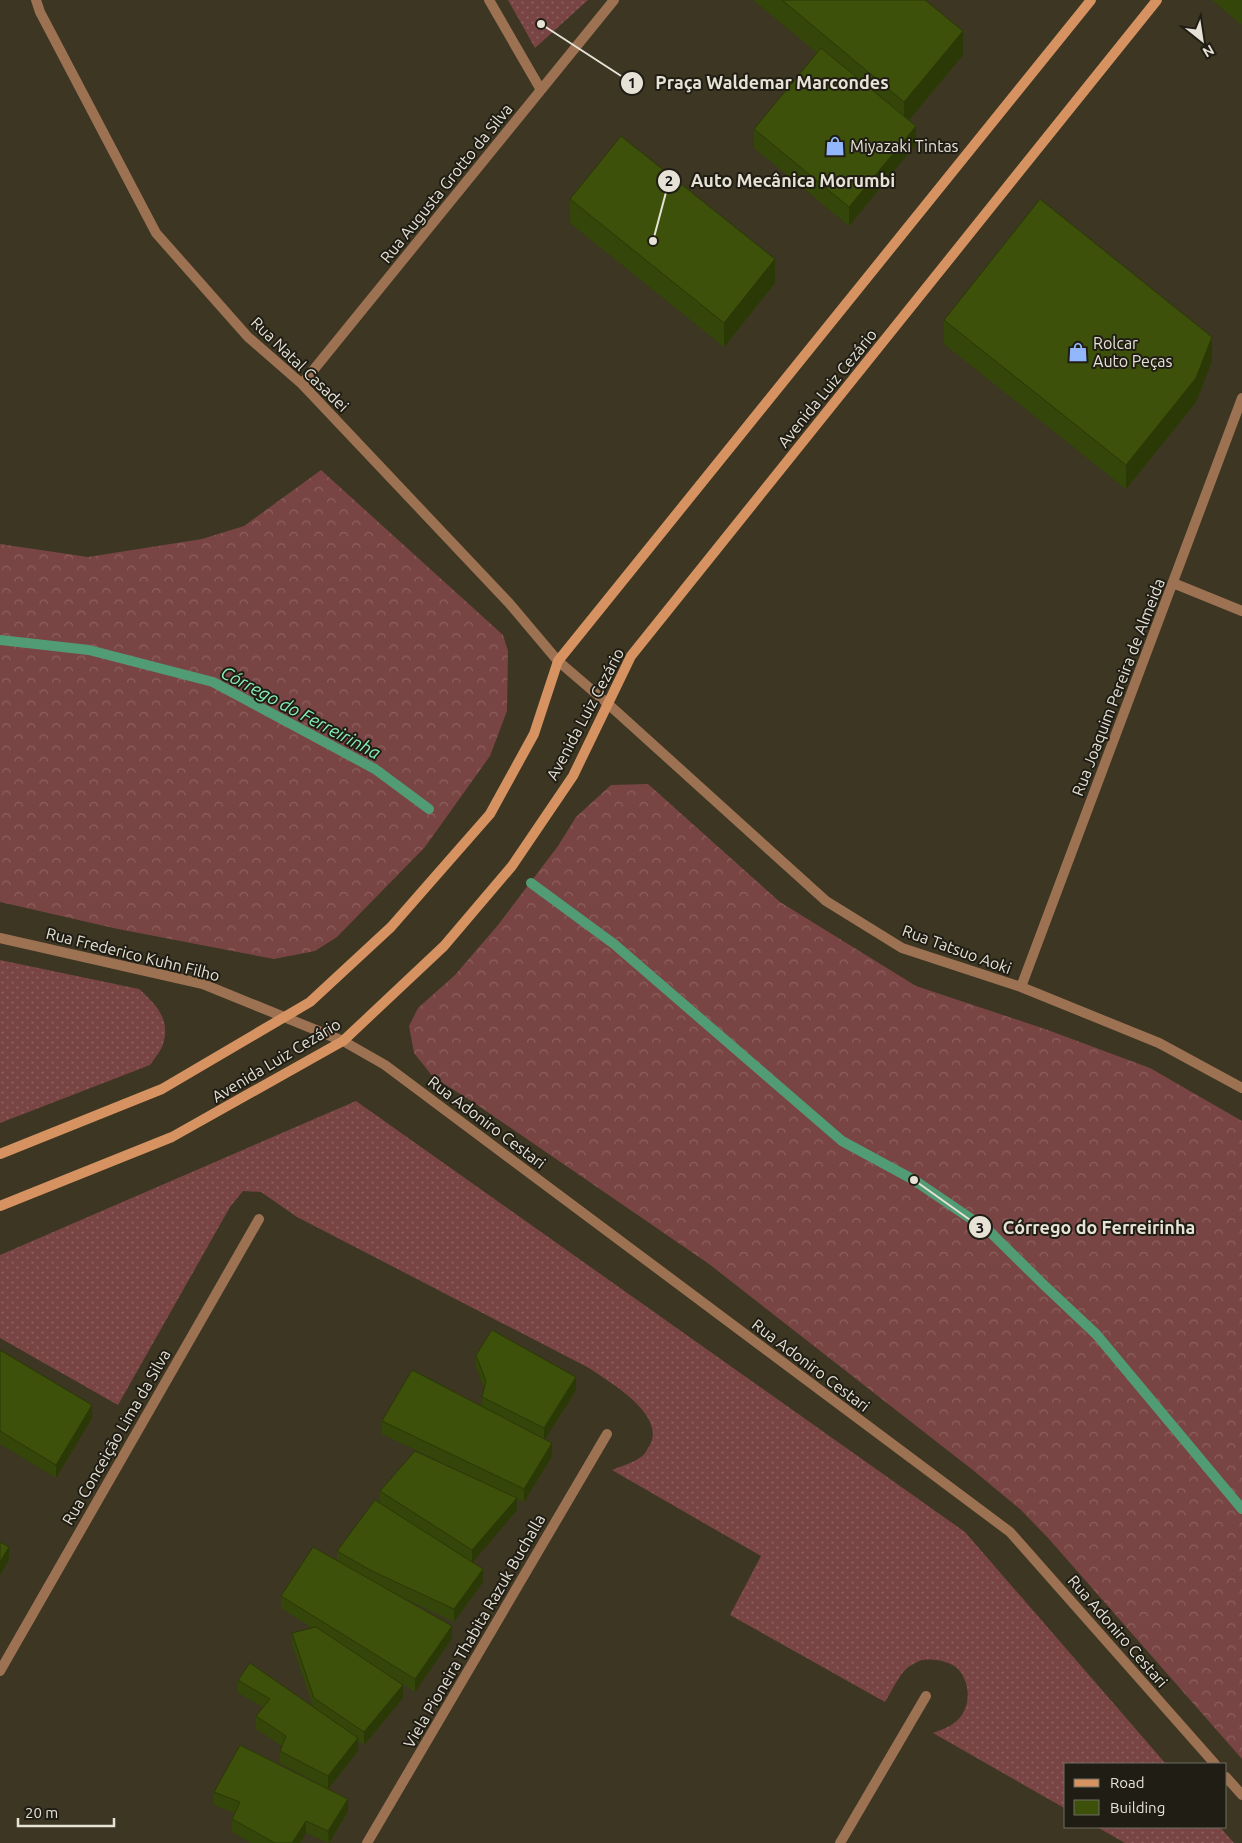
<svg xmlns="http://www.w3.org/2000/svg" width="1242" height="1843" font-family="Ubuntu,sans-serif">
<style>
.grass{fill:url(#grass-dots)}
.forest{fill:url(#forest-crowns)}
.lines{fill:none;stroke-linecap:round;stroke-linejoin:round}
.stream{stroke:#529c75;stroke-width:10}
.street{stroke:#9d7253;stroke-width:10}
.secondary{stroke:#d69261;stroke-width:10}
.wall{fill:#344609}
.shaded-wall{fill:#2b3907}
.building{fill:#3d510a;stroke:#2b3907}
.labels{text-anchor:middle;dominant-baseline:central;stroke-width:4;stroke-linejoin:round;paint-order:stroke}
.poi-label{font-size:16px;fill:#e6e2d6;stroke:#201d15;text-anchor:start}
.street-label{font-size:16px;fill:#e6e2d6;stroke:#201d15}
.water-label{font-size:18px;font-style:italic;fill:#87efb8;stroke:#201d15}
.leader{fill:none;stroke:#e6e2d6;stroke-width:2}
.callout-dot{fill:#e6e2d6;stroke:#201d15;stroke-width:2}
.mark-label{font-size:15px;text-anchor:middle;font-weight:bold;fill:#111}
.callout-label{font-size:18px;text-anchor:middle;font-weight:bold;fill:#e6e2d6;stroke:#201d15;stroke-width:4;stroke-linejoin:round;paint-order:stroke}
</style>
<defs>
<pattern id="grass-dots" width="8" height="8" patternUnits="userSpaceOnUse" patternTransform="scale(1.25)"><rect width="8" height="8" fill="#794544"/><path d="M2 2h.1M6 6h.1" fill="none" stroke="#8c605e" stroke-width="1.8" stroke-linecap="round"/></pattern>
<pattern id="forest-crowns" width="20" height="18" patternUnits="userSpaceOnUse" patternTransform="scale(1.25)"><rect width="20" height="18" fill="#794544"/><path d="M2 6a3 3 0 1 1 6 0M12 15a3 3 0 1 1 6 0" fill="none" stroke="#8c605e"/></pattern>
</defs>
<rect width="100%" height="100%" fill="#3c3622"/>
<path class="grass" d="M508,0H588L535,48Z
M0,960L139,989C156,1004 171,1020 163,1044C161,1051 154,1059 150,1065L0,1123Z
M356,1101L965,1532L1166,1764H1066V1809L933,1733C940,1730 948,1728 954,1723C971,1711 972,1684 958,1669C951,1661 932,1658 922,1660C918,1661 912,1665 908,1667C898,1676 892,1691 885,1702L730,1615L761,1556L612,1470C621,1466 633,1463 641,1457C645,1455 647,1449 650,1445C666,1414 609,1382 589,1368L297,1217L261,1192L243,1191L230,1207L118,1405L0,1338V1255Z
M1097,1827H1220L1234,1843H1125Z"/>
<path class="forest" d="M321,470L503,635L508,651L507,711L490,756L425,847L337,937L315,951L274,959L118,929L0,902V544L88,557L202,539L244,526Z
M648,784L780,902L916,986L1045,1029L1150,1068L1242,1121V1759L1049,1539L1021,1510L974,1471L709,1264L473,1102L433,1077L414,1053L409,1026L418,1008L455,975L498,925L558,846L576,817L611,785Z"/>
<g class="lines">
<path class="stream" d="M0,640L89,650L213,682L375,769L429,809
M531,883L614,944L842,1141L914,1180L989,1231L1045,1286L1096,1334L1242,1509"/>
<path class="street" d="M36,0L40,12L156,233L248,337L302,384L509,603L558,661L607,703L826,901L902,948L1021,987L1159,1043L1242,1088
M489,0L541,90
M302,384L614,0
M1173,583L1242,611
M0,938L203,984L343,1041L385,1065L1010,1532L1215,1764
M1021,987L1242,398
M0,1671L259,1219
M1226,1777L1242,1795
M367,1843L607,1434
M840,1843L926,1696"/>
<path class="secondary" d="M0,1154L162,1089L310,1002L391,927L490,814L534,734L558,661L1091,0
M0,1206L172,1137L343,1041L444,946L512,866L573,776L631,656L1157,0"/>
</g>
<path class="wall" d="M753,0H925L963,55L909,120L916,144L849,226L754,148V129L817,53Z
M1212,0H1242V25Z
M570,199L775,283L724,347L570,223Z
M944,320L1212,361L1196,402L1126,489L944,344Z
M0,1350L92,1418L56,1478L0,1444Z
M476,1355L576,1390L545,1439L552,1456L524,1502L517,1499V1510L472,1562L483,1582L454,1622L404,1598L452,1638L415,1692L390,1676L403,1698L364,1745L358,1741V1751L328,1789L348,1811L329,1843L306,1833L300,1843H252L232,1832V1819L234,1813L214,1805V1792L319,1784L280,1763V1751L282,1746L256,1729V1716L263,1707L238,1693V1680L313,1706L292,1645V1633L312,1628L281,1608V1596L337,1561V1551L380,1504V1491L466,1474L382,1434V1421L482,1406V1397L484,1389L476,1367Z"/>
<path class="shaded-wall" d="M963,31V55L904,126V102Z
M916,126V144L849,226V207Z
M775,259V283L724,347V323Z
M1212,337V361L1196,402L1126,489V465Z
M576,1377V1390L544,1441V1428Z
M92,1405V1418L56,1478V1465Z
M552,1443V1456L524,1502V1489Z
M517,1498V1510L472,1563V1550Z
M9,1547V1560L0,1575V1562Z
M483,1569V1582L454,1622V1609Z
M452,1626V1638L415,1692V1679Z
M403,1685V1698L364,1745V1732Z
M358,1738V1751L328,1789V1776Z
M348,1799V1811L329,1843L328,1831Z
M306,1821V1833L300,1843H292Z"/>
<path class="building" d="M782,0H925L963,31L904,102Z
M821,48L916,126L849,207L754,129Z
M621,136L775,259L724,323L570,199Z
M1040,199L1212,337L1196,378L1126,465L944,320Z
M492,1330L576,1377L544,1428L482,1397L486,1381L476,1355Z
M0,1350L92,1405L56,1465L0,1431Z
M412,1370L552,1443L524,1489L382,1421Z
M415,1451L517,1498L472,1550L380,1491Z
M375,1500L483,1569L454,1609L372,1571L337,1551Z
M0,1542L9,1547L0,1562Z
M313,1547L452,1626L415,1679L281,1596Z
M316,1627L403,1685L364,1732L314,1698L292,1633Z
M250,1663L358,1738L328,1776L280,1751L286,1736L256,1716L270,1699L238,1680Z
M240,1745L348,1799L328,1831L306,1821L292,1843H275L232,1819L240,1802L214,1792Z"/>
<defs>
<symbol id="shop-bare" viewBox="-9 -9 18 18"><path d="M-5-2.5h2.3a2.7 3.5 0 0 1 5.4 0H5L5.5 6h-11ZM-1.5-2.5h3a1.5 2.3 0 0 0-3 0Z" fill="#92b7fd" stroke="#201d15" stroke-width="2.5" paint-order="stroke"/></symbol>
</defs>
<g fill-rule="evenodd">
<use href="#shop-bare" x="821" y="132" width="28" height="28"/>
<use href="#shop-bare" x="1064" y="338" width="28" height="28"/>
</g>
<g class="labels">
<g class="poi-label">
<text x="850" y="146">Miyazaki Tintas</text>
<text x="1093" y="343">Rolcar<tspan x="1093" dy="18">Auto Peças</tspan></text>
</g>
<g class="street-label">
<text transform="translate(446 183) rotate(-51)">Rua Augusta Grotto da Silva</text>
<text transform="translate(300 364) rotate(44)">Rua Natal Casadei</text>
<text transform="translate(827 388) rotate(-51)">Avenida Luiz Cezário</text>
<text transform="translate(1118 687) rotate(-69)">Rua Joaquim Pereira de Almeida</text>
<text transform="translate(585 714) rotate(-62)">Avenida Luiz Cezário</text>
<text transform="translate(957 949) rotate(20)">Rua Tatsuo Aoki</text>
<text transform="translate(133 954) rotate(14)">Rua Frederico Kuhn Filho</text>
<text transform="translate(276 1060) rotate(-31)">Avenida Luiz Cezário</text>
<text transform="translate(487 1122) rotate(37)">Rua Adoniro Cestari</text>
<text transform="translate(811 1365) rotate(37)">Rua Adoniro Cestari</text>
<text transform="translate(116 1437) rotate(-60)">Rua Conceição Lima da Silva</text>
<text transform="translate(474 1631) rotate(-60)">Viela Pioneira Thabita Razuk Buchalla</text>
<text transform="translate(1118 1631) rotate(49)">Rua Adoniro Cestari</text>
</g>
<g class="water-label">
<text transform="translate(301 712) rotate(28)">Córrego do Ferreirinha</text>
</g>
</g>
<path class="leader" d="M541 24L632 83M653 241L669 181M914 1180L980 1227"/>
<g class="callout-dot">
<circle cx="541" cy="24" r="5"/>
<circle cx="653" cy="241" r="5"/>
<circle cx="914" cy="1180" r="5"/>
<circle cx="632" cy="83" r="12"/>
<circle cx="669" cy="181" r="12"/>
<circle cx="980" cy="1227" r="12"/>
</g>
<g class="mark-label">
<text x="632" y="88">1</text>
<text x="669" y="186">2</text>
<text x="980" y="1233">3</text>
</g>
<g class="callout-label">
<text x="772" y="89">Praça Waldemar Marcondes</text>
<text x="793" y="187">Auto Mecânica Morumbi</text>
<text x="1099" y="1234">Córrego do Ferreirinha</text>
</g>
<rect x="1064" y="1763" width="162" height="65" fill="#201d15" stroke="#6f6c62"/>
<rect x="1074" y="1779" width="25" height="8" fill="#d69261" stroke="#6f6c62"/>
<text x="1110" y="1788" font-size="15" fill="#e6e2d6">Road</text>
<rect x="1074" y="1800" width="25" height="15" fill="#3d510a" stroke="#6f6c62"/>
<text x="1110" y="1813" font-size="15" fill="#e6e2d6">Building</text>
<g transform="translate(1202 40) rotate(150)" stroke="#201d15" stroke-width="4" paint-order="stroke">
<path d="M0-4L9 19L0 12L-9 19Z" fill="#e6e2d6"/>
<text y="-8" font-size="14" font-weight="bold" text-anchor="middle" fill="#e6e2d6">N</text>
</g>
<path d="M18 1818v8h96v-8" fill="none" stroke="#e6e2d6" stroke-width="2.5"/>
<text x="25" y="1818" font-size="15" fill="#e6e2d6" stroke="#201d15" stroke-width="4" paint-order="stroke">20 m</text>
</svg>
